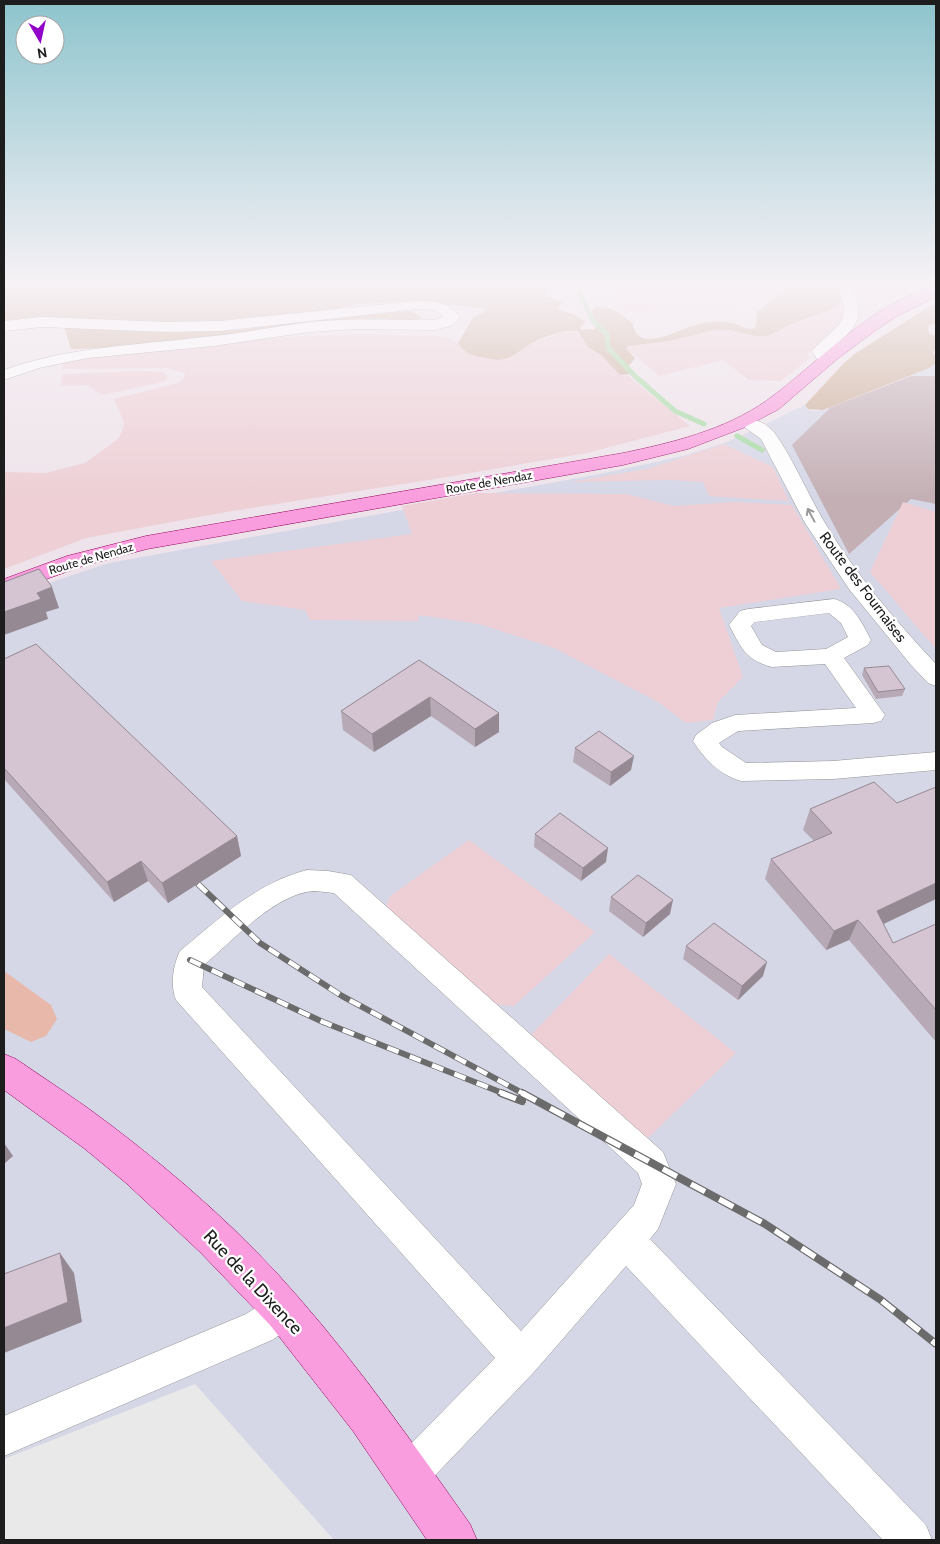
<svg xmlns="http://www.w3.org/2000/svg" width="940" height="1544" font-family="Cabin,sans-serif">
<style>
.industrial{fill:#d5d7e7}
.construction{fill:#c3afb4}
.farmland{fill:#edcfd5}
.grass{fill:#e8b9aa}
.forest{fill:#cdaf99}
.parking{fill:#e9e9e9}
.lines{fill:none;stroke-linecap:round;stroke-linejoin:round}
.stream{stroke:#a7dba4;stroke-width:5}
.minor-casing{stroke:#949494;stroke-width:1}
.major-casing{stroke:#94035a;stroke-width:1}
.minor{fill:#fff;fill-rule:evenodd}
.major{fill:#fa9dde;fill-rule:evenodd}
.rail-far1-casing{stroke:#6b6b6b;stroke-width:6}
.rail-casing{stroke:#6b6b6b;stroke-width:8}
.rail-far1{stroke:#fff;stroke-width:4.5;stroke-dasharray:12;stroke-linecap:butt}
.rail{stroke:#fff;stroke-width:5.5;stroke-dasharray:16;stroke-linecap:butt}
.wall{fill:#b7a9b5}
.shaded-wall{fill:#958993}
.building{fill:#d5c4d2;stroke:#958993}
.oneway{stroke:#999}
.labels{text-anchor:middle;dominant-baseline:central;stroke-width:4.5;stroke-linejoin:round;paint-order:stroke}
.far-street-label{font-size:12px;fill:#1d1d1d;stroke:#fff}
.street-label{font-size:15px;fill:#1d1d1d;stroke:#fff}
.near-street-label{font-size:18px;fill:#1d1d1d;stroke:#fff}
</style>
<rect width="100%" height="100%" fill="#eee3ea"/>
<path class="industrial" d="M936,359V1540H4V601L24,591L109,563L600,474L683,456L730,441L805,405L808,409L814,411L823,410L864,395L929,368L936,363Z"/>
<path class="construction" d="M911,376H936V504L911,499L849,554L792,445L831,407Z"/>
<path class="farmland" d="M614,283H793L789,290L779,295L748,302L749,304L627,312L617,304H622L614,289Z
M850,283H924L888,301L868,307Z
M842,296L845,304L843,320L839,326L806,356L811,357L781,381L749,380L723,360L659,376L626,348L628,346L714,330H730L756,336H768L838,305Z
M572,330L581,334L588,347L601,355L620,375L628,376L690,426L587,453L441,478L226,512L86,538L4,569V472L46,473L85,463L117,440L122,432L124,422L114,399L178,383L184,378L185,373L166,368L62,369L64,360L266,338L355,334L438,336L448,338L458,343L462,350L511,356L529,345L559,333Z
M141,371L163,372L168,377L163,382L102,395L87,385L60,386L63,374Z
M724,444L773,467L789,501L709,496L703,482L671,480L570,482L647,469Z
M476,493L626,494L674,506L733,502L792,505L841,589L719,608L743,677L718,702L713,720L686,723L658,702L554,648L479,624L419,615L418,621L310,620L305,610L242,601L211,561L412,534L402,506Z
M903,502L936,512V649L870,572Z
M469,840L595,932L514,1006L490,1004L384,912L390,896Z
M609,954L736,1053L646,1140L528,1038Z"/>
<path class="grass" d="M4,971L51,1005L57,1019L46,1036L31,1042L4,1029Z"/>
<path class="forest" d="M4,283H548L546,296L562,302L558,309L575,315L585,322L580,328L582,330L595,329L597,326L592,312L594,307C610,305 622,314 633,324C637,357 686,325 703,323C712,321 722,321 731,323C741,324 745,332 756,327L757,312C765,306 773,298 782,293C798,284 823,282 839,289L842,296L838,305L831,310L799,321L768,336H756L730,330H714L669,341L628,346L626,348L635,358L628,367L632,374L620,375L601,355L588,347L578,331C562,329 540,338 527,346C519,351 512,358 503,359C495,361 488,358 480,357C471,355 463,352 458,343L473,318L485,311L486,309L483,308L408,301L359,304L321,312L209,324L30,320L4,324Z
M936,304V323L928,326L929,334L936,336V349L933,352L936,357V363L929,368L823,410L808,409L805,405L843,364L856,353L930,306Z
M411,311L423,318L410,321L111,348L71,349L64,326L149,331L239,330L332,317Z"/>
<path class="parking" d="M195,1384L334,1540H4V1459Z"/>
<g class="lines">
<path class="stream" d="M575,283L593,321L607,334L608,348L636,377L675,411L704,424
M737,436L762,450"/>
<defs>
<path id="minor" d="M836,283H850C867,321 857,326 828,352L837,358L835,361L829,363L817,359L812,351C816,346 821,342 826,337C850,318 846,309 836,283Z
M418,301C435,301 449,302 460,317L453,325L435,330L355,329L310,332L213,346L88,358L39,368L4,380V370C71,346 142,345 213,336C245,333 277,326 310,322C352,318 393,320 435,320L444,317L435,310L418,309L220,331L166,332L42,327L4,331V321L42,317L166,322L220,321Z
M745,416L765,424L774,432C794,460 807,493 825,523C856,575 895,620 936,664V686L928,683L911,665L849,589L805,523L761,439L736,421L739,417Z
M834,599C854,604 862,623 871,640L868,645L844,658L885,715L881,721L873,723L738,731L719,743L722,747L746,763L833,761L936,752V770L833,779L741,781C720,775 704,759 693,741L696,735L712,723L735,715L856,708L825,664L772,667C745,660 741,647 729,625L740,611L748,609ZM829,613L841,623L848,637L826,649L776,652L762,645L751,626L755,622Z
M307,870L328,871L351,875L663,1152L676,1184L658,1229L650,1239L926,1525L932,1540H883L626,1266L534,1372L423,1488L409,1494L395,1488L389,1474L395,1460L495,1358L176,1000C170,986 173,965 180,951C219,919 256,883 307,870ZM315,891L334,893L638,1173L642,1184L634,1205L521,1331L202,987L204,965C232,941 277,892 315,891Z
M284,1293L297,1298L302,1311L297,1324L272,1340L4,1456V1416L246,1314L271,1298Z"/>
<path id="major" d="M936,286V297L897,316L876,330L836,360L779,409L743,428L688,449L623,465L147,549L83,566L4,594V579L67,556L146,536L623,453C671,443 725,430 766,401C819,363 870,303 936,286Z
M4,1054L16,1059C48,1081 81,1102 112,1126C179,1177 244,1234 299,1298C361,1369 415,1446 470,1524L477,1540H427L353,1431L270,1325L200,1252L126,1183L85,1149L4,1090Z"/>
</defs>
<use href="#minor" class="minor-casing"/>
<use href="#major" class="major-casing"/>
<use href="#minor" class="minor"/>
<use href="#major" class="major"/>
<defs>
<path id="rail-far1" d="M198,884L260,943L342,996L524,1094
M190,960L323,1022L505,1094"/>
<path id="rail" d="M501,1093L522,1101
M522,1093L765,1224L881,1300L936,1344"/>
</defs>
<use href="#rail-far1" class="rail-far1-casing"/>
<use href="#rail" class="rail-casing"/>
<use href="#rail-far1" class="rail-far1"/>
<use href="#rail" class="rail"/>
</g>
<path class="wall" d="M4,659L237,836L241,856L168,903L148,881L114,902L4,779Z
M419,660L499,713V732L475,747L431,716L374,752L343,730L341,711Z
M864,668L905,689L902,696L876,699L862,675Z
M575,748L631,770L610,786L573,762Z
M874,782L883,924L893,943L936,924V1042L849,940L826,950L765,879L771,859L814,841L803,830L810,809Z
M535,834L606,862L581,881L534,847Z
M611,897L670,914L643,937L609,911Z
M686,946L763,976L738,1000L683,959Z"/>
<path class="shaded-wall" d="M52,587L59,608L46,612L48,619L4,635V612L37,593Z
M430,697L431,716L374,752L372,734Z
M499,713V732L475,747V729Z
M634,756L631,770L610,786L611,772Z
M237,836L241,856L168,903L162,883Z
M608,848L606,862L581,881L583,868Z
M141,861L148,881L114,902L107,882Z
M936,883V899L869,931L877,911Z
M673,900L670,914L643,937L646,923Z
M858,920L849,940L826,950L834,931Z
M767,962L763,976L738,1000L742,986Z
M4,1143L13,1156L4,1164Z
M60,1253L74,1273L82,1322L4,1353V1328Z"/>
<path class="building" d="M39,569L52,587L37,593L41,599L4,612V582Z
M36,644L237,836L162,883L141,861L107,882L4,768V659Z
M419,660L499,713L475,729L430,697L372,734L341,711Z
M889,666L905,689L878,692L864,668Z
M599,731L634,756L611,772L575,748Z
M874,782L897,803L936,787V883L877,911L893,943L936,924V1010L858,920L834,931L771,859L832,833L810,809Z
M560,813L608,848L583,868L535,834Z
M638,875L673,900L646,923L611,897Z
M714,923L767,962L742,986L686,946Z
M60,1253L68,1302L4,1328V1274Z"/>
<defs><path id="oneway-shaft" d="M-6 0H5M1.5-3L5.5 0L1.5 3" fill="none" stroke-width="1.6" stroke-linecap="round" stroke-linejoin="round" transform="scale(1.25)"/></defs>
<use class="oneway" href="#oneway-shaft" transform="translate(811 515) rotate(-118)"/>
<linearGradient id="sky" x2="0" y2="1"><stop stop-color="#8ec4cd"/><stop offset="0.57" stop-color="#f7f2f6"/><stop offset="1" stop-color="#f7f2f6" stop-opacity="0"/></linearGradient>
<rect width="940" height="499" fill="url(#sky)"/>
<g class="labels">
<g class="far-street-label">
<text transform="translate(489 482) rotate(-10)">Route de Nendaz</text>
<text transform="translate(91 558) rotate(-16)">Route de Nendaz</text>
</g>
<g class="street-label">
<text transform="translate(863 587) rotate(53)">Route des Fournaises</text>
</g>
<g class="near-street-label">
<text transform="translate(253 1282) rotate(47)">Rue de la Dixence</text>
</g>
</g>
<rect width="940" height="1544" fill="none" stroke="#1d1d1d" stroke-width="10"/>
<g transform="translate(40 40) rotate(171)"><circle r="24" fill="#ffffff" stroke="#a5a5a5"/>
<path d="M0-4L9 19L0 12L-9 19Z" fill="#9204c7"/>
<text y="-8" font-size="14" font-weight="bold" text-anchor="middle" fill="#1d1d1d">N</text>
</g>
</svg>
